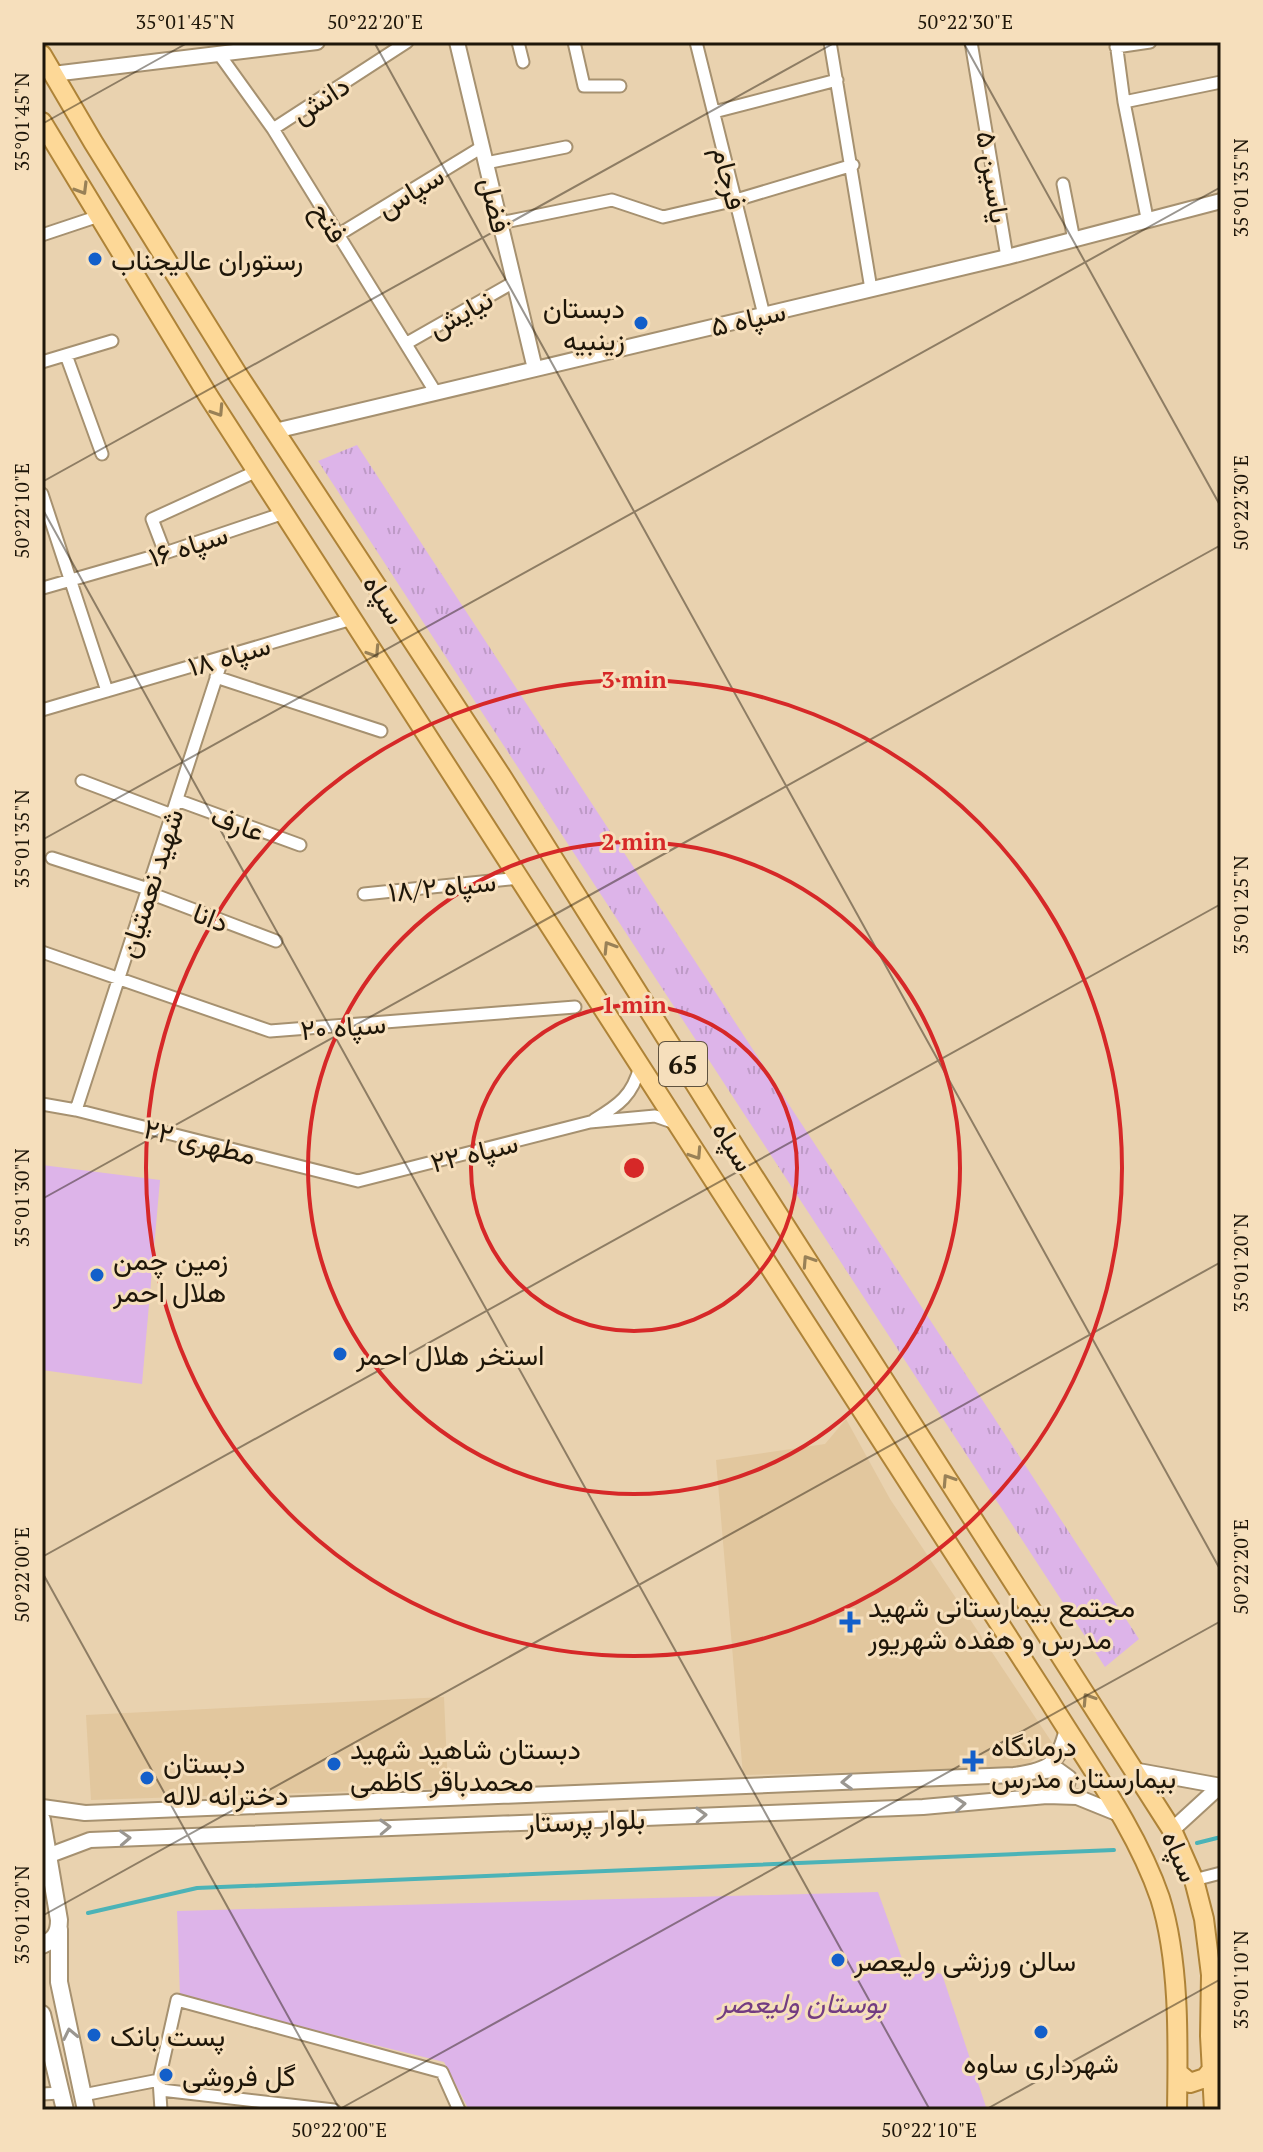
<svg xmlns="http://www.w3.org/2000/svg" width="1263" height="2152" font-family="'PT Serif',Vazirmatn,serif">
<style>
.built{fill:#e2c79e}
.grass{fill:url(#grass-tufts)}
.park{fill:#ddb4e9}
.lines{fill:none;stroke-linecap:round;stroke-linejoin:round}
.stream{stroke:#4cb3b7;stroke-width:4}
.minor-casing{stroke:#a69170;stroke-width:15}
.tertiary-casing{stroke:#a69170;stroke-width:18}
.secondary-casing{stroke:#a69170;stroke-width:20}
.primary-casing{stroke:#ae8338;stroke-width:22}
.minor{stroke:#fff;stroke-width:11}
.tertiary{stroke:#fff;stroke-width:14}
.secondary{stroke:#fff;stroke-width:16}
.primary{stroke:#fdd897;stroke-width:18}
.oneway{stroke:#998157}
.oneway2{stroke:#9a9690}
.ticks{fill:none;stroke:#1e1609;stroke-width:2;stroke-opacity:0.45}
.ring{fill:none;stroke:#d62828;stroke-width:4}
.poi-dot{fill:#135fca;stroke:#f6dfbc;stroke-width:3}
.labels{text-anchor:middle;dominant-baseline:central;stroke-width:6;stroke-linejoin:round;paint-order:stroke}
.shield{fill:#f6dfbc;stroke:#5f523f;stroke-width:2}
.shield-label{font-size:26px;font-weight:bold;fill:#1e1609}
.street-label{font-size:28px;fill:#1e1609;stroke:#f6dfbc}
.poi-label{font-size:28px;fill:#1e1609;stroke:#f6dfbc;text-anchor:start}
.park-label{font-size:28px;font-style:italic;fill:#733c82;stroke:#f6dfbc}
.centre{fill:#d62828;stroke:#f6dfbc;stroke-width:4}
.ring-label{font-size:24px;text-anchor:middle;font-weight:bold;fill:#d62828;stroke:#f6dfbc;stroke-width:6;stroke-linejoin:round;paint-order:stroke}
.neatline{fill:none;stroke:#1e1609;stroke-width:3}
.ticks-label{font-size:20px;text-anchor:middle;fill:#1e1609}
</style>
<defs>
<pattern id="grass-tufts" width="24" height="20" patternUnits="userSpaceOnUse" patternTransform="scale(2)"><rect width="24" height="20" fill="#ddb4e9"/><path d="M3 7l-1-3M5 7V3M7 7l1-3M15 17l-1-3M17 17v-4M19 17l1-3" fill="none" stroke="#bd9ac6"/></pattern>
</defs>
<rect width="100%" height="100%" fill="#e9d2af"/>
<path class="built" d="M846,1419L890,1499L1053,1744L1023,1768L743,1775L716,1460L825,1444Z
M444,1697L448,1788L91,1800L86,1715Z"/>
<path class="grass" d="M357,445L1139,1639L1105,1667L318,461Z"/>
<path class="park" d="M42,1165L160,1180L142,1384L42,1370Z
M878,1892L905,1967L942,1974L987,2110H469L444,2062L180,1997L177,1911Z"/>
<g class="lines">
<path class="stream" d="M1197,1843L1221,1837
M88,1913L197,1888L1114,1850"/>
<defs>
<path id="minor" d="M518,42L523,62
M574,42L584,86H620
M696,42L764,315
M830,42L871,289
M971,42L1007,257
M1116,42L1124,102L1147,218
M1116,47L1150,42
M219,54L273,129L436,393
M1124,102L1221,82
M714,112L837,80
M273,129L407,42
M486,163L566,147
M1063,184L1074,240
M500,223L612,200L663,217L736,200L853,165
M42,235L99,216
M338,235L482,147
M407,343L514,282
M66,355L102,454
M42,362L112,341
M42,494L107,691
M165,553L152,519L257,471
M43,588L165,553L284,513
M216,677L381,731
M42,710L352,619
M82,781L172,815
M177,800L300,845
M52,858L148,889
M147,892L276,941
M364,894L519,878
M42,952L270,1031L575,1007
M42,1104L76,1110L358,1181L590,1122L655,1116L675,1123
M76,1110L223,657
M594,1120C619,1105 633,1095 640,1066
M1194,1880L1221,1873
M161,2090L334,2110
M42,2094L61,2093
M83,2095L159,2080
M161,2110L159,2080L177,2000L442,2072L459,2110"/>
<path id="tertiary" d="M457,42L535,369
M53,74L317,42
M275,431L1007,257L1221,201
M1133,1770L1221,1786
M1044,1771L1058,1770L1069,1778L1066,1787L1051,1794
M42,1807L85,1813L1014,1775C1050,1770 1058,1765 1067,1729
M1172,1830L1219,1787
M50,1855L90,1840L923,1807L1047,1796L1077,1797L1119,1814"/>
<path id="secondary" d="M42,1820L59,1920C59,1934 54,1940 42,1945
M59,1929V1982L86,2110
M42,2014L65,2110"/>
<path id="primary" d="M42,55L93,142L238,375L502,777L738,1152L1172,1830L1194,1880L1204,1919L1211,1975L1210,2036L1214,2110
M42,122L209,397L1050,1702C1088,1764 1136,1828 1160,1898C1180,1961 1178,2044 1177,2110
M1178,2073L1190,2083L1205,2078L1213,2068"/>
</defs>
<use href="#minor" class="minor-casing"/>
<use href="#tertiary" class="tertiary-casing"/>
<use href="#secondary" class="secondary-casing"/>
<use href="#primary" class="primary-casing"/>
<use href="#minor" class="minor"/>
<use href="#tertiary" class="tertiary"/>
<use href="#secondary" class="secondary"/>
<use href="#primary" class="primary"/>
</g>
<defs><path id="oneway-chevron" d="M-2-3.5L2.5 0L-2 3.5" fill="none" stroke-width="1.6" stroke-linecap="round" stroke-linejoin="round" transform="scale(2)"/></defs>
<g class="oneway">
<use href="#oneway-chevron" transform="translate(82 189) rotate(59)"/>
<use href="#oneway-chevron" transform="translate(218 411) rotate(57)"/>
<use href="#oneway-chevron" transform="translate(374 652) rotate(57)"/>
<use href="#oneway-chevron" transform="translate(609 947) rotate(-122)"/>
<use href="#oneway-chevron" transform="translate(696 1154) rotate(57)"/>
<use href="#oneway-chevron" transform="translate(808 1261) rotate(-123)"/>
<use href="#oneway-chevron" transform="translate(948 1480) rotate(-123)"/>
<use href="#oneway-chevron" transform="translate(1088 1699) rotate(-123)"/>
</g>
<g class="oneway2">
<use href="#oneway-chevron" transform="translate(847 1782) rotate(178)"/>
<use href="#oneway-chevron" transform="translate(960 1804) rotate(-5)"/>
<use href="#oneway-chevron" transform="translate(701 1815) rotate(-2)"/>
<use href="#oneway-chevron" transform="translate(385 1827) rotate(-2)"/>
<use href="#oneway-chevron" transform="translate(125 1838) rotate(-3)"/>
<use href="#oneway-chevron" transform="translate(70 2034) rotate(-102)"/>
</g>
<path class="ticks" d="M374,42L1221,1571M963,42L1221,507M42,124L189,42M42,482L836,42M42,508L930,2110M42,840L1221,187M42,1199L1221,545M42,1557L1221,904M42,1572L340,2110M42,1916L1221,1262M338,2110L1221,1621M985,2110L1221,1979"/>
<g class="ring">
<circle cx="634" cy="1168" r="163"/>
<circle cx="634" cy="1168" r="326"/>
<circle cx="634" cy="1168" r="488"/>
</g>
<g class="poi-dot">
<circle cx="95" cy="259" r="8"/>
<circle cx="641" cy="323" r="8"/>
<circle cx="97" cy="1275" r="8"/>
<circle cx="340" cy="1354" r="8"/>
<path d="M846 1610h8v8h8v8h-8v8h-8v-8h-8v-8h8z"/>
<path d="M969 1749h8v8h8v8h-8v8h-8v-8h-8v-8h8z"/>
<circle cx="334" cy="1764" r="8"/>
<circle cx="147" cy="1778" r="8"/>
<circle cx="838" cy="1960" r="8"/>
<circle cx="1041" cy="2032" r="8"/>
<circle cx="94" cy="2035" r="8"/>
<circle cx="166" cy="2075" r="8"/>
</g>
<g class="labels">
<rect class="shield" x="659" y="1042" width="48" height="44" rx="6"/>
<g class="shield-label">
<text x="683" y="1064">65</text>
</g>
<g class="street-label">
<text transform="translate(320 99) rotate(-33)">دانش</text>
<text transform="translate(994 177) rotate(81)">یاسین ۵</text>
<text transform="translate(730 178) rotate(76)">فرجام</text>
<text transform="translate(410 191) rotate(-31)">سپاس</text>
<text transform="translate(496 205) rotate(77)">فضل</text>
<text transform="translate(330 222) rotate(58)">فتح</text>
<text transform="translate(460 313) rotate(-29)">نیایش</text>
<text transform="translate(748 318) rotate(-13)">سپاه ۵</text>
<text transform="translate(188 545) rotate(-18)">سپاه ۱۶</text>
<text transform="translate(385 599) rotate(57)">سپاه</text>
<text transform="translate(229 655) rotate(-16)">سپاه ۱۸</text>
<text transform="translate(238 823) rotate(20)">عارف</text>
<text transform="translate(150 883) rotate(-72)">شهید نعمتیان</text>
<text transform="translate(442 886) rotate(-6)">سپاه ۱۸/۲</text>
<text transform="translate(211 917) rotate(21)">دانا</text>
<text transform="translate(343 1026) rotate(-5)">سپاه ۲۰</text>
<text transform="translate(200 1141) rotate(14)">مطهری ۲۲</text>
<text transform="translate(734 1146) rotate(58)">سپاه</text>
<text transform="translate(474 1152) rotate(-14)">سپاه ۲۲</text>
<text transform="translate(585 1820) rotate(-2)">بلوار پرستار</text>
<text transform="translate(1181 1856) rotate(67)">سپاه</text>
</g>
<g class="poi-label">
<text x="111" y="259">رستوران عالیجناب</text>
<text x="625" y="307" text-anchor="end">دبستان<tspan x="625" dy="32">زینبیه</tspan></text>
<text x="113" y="1259">زمین چمن<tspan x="113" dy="32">هلال احمر</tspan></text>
<text x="356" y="1354">استخر هلال احمر</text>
<text x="868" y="1606">مجتمع بیمارستانی شهید<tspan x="868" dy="32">مدرس و هفده شهریور</tspan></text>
<text x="991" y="1745">درمانگاه<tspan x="991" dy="32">بیمارستان مدرس</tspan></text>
<text x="350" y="1748">دبستان شاهید شهید<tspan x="350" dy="32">محمدباقر کاظمی</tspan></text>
<text x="163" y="1762">دبستان<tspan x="163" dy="32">دخترانه لاله</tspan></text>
<text x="854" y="1960">سالن ورزشی ولیعصر</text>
<text x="110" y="2035">پست بانک</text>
<text x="1041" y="2062" text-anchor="middle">شهرداری ساوه</text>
<text x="182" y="2075">گل فروشی</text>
</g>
<g class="park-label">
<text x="802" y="2002">بوستان ولیعصر</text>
</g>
</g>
<circle cx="634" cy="1168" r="12" class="centre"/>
<g class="ring-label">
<text x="634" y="688">3 min</text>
<text x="634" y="850">2 min</text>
<text x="634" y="1013">1 min</text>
</g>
<rect width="1263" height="2152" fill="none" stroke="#f6dfbc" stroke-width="88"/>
<rect x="44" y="44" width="1175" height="2064" class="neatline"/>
<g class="ticks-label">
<text x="185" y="29">35°01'45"N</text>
<text x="375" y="29">50°22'20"E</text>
<text x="965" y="29">50°22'30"E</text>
<text transform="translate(22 122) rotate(-90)" y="7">35°01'45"N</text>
<text transform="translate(1241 188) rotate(-90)" y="7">35°01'35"N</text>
<text transform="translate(1241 503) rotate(-90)" y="7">50°22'30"E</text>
<text transform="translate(22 511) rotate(-90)" y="7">50°22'10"E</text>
<text transform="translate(22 839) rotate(-90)" y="7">35°01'35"N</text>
<text transform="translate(1241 905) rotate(-90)" y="7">35°01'25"N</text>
<text transform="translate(22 1198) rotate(-90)" y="7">35°01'30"N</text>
<text transform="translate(1241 1263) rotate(-90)" y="7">35°01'20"N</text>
<text transform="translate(1241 1567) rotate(-90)" y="7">50°22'20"E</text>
<text transform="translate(22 1575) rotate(-90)" y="7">50°22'00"E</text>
<text transform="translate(22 1915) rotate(-90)" y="7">35°01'20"N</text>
<text transform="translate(1241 1980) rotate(-90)" y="7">35°01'10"N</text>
<text x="339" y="2137">50°22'00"E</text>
<text x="929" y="2137">50°22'10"E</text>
</g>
</svg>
